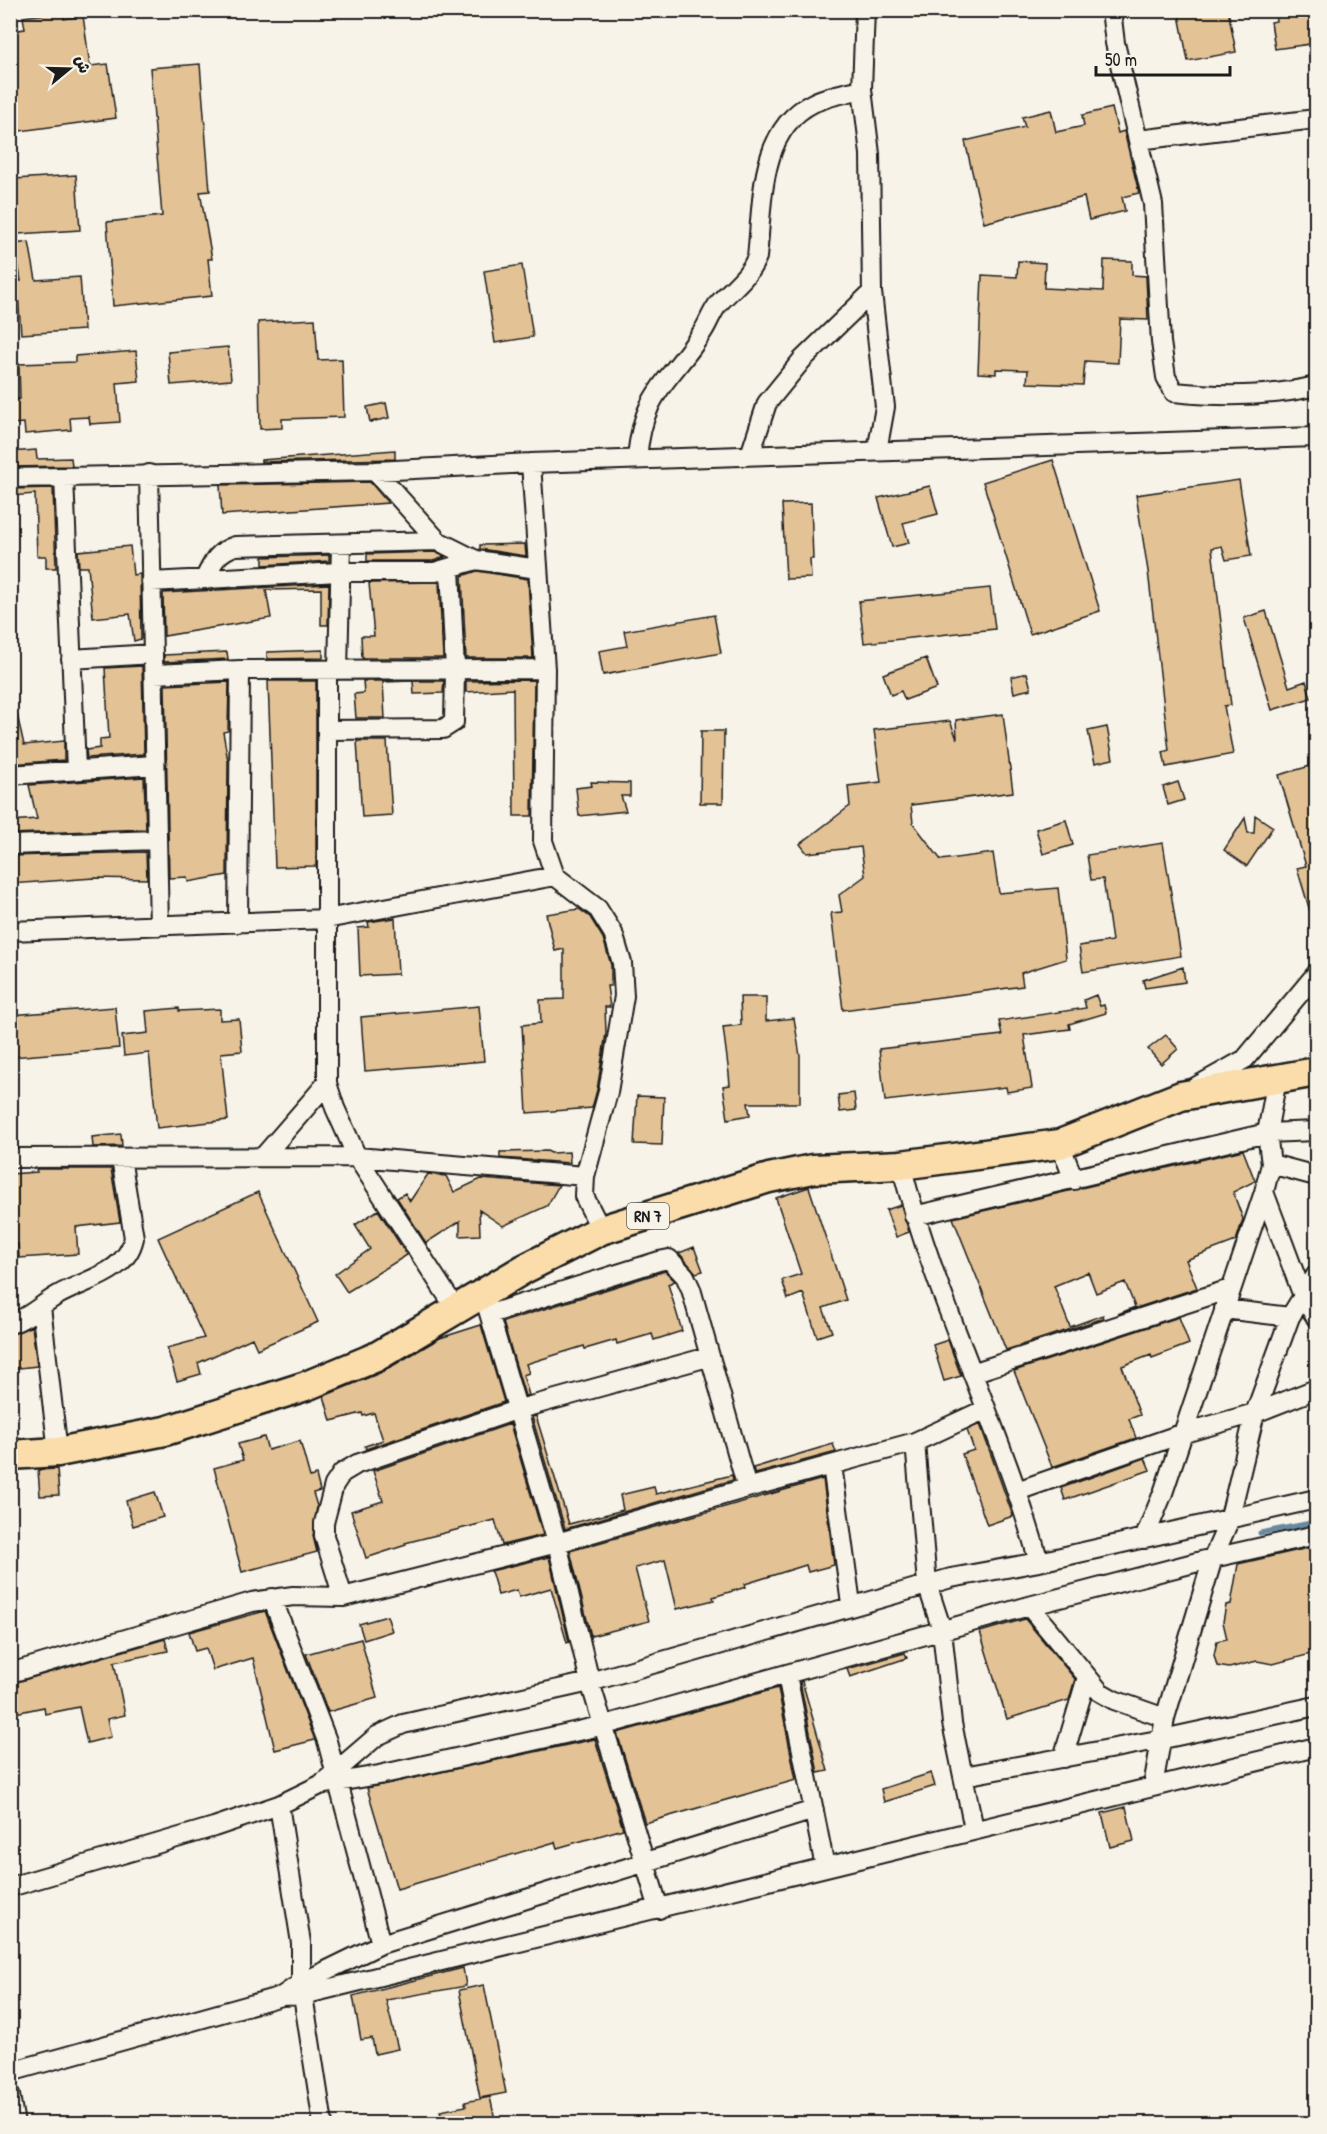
<svg xmlns="http://www.w3.org/2000/svg" width="1327" height="2134" font-family="'Patrick Hand','Playpen Sans Arabic',sans-serif">
<style>
.lines{fill:none;stroke-linecap:round;stroke-linejoin:round}
.stream{stroke:#678aa1;stroke-width:5}
.building{fill:#e3c295;stroke:#1c1c1c;stroke-width:1.5}
.minor-casing{stroke:#1c1c1c;stroke-width:22}
.primary-casing{stroke:#1c1c1c;stroke-width:33}
.minor{stroke:#f7f3e8;stroke-width:18}
.primary{stroke:#faddab;stroke-width:28}
.labels{text-anchor:middle;dominant-baseline:central;stroke-width:5;stroke-linejoin:round;paint-order:stroke}
.shield{fill:#f7f3e8;stroke:#5e5c59;stroke-width:1.5}
.shield-label{font-size:16px;font-weight:bold;fill:#1c1c1c}
</style>
<rect width="100%" height="100%" fill="#f7f3e8"/>
<filter id="ink" filterUnits="userSpaceOnUse"><feTurbulence type="fractalNoise" baseFrequency=".0167" numOctaves="2"/><feDisplacementMap in="SourceGraphic" scale="12" xChannelSelector="R" yChannelSelector="G"/><feConvolveMatrix kernelMatrix="1 2 1 2 8 2 1 2 1" color-interpolation-filters="sRGB"/></filter>
<g filter="url(#ink)">
<g class="lines">
<path class="stream" d="M1260,1533L1316,1522"/>
</g>
<path class="building" d="M1178,10H1228L1236,52L1188,61Z
M1275,10H1317V43L1275,49L1271,22L1276,21Z
M63,12L64,19L83,16L90,66L108,64L116,118L20,131L10,63V31L25,29L23,17Z
M200,64L210,191L200,192L212,259H208L212,296L113,306L107,222L162,216L150,68Z
M1112,108L1118,133L1124,131L1139,193L1122,197L1125,211L1089,220L1084,197L984,223L965,141L1025,127L1022,117L1051,110L1056,132L1084,126L1082,115Z
M76,175L80,230L18,234L15,179Z
M29,242L36,280L80,277L84,330L21,334L17,281H21L15,244Z
M1104,260L1132,261V275L1146,276L1148,320L1120,319L1118,363L1085,361L1083,385L1027,383L1028,370L996,369V374L978,373L982,275L1017,277L1018,261L1045,263L1044,288L1103,291Z
M522,265L533,337L495,343L484,271Z
M315,319L318,360L342,359L344,417L282,419V428L260,429L258,322Z
M228,347L231,380L171,385L168,352Z
M136,351L139,381L117,383L120,422L90,424L89,417L70,418L71,430L25,434L24,423L10,424V400L20,399L19,364L75,362V356Z
M386,403L389,418L370,422L367,407Z
M36,450L37,459L71,458L72,466L10,467V452Z
M395,450V459L261,462V460Z
M1053,460L1100,611L1030,634L983,482Z
M1239,480L1251,556L1226,560L1222,546L1212,548L1231,705L1224,706L1233,754L1166,767L1163,752L1169,750L1148,571L1136,495Z
M370,482L388,503L222,515L220,485Z
M930,486L938,514L903,523L909,543L892,547L878,498Z
M53,488L56,568H46V556H37L35,494L10,496V489Z
M811,503L813,559H810L811,578L786,579L782,504Z
M525,544L526,556L480,549V545Z
M130,546L133,575L140,574L141,639L134,641L130,614L93,618L88,567H79L78,551Z
M435,552L445,557L433,561H367V554Z
M329,555V561L263,565V557Z
M477,571L528,579L533,658H466L462,576Z
M439,582L443,658H362L361,636H374L369,583Z
M329,584L328,625H321V589L266,590L271,618L164,636L163,593Z
M990,588L995,629L864,643L859,601Z
M1266,611L1289,687L1306,681L1311,698L1272,710L1244,618Z
M714,615L721,653L603,675L599,651L627,646L624,631Z
M323,650V658L267,659V652Z
M227,652L228,659L164,662V655Z
M926,658L937,688L905,700L901,691L891,695L883,674Z
M142,666L144,754L87,758L86,750L100,748V739L109,738L105,668Z
M1027,673L1031,689L1014,693L1011,677Z
M534,680L532,816H514L513,689L466,692V681Z
M268,681H316V866L275,867Z
M363,681H444L443,693L414,694L413,681L383,682L385,718H356L354,694L364,693Z
M229,682L228,731L223,732L228,761L227,875L188,882L187,877L169,878L165,685Z
M16,710L24,745L64,741V760L10,764V711Z
M1003,714L1013,792L911,805L913,823L941,860L993,853L999,893L1058,888L1066,959L1021,973L1023,986L843,1010L831,913L842,912L839,895L865,876L861,847L807,853L800,844L850,806L848,786L881,782L874,730L950,721L957,739L956,720Z
M1107,727L1113,759L1095,763L1088,731Z
M701,731H724L723,803H700Z
M357,741H387L392,815L362,817Z
M1317,764V920L1313,921L1297,868L1306,866L1279,775Z
M144,777L146,829L10,834V821L37,819L29,785Z
M591,782L630,783V796H621L626,811L579,816L576,788L592,786Z
M1178,782L1184,800L1168,805L1163,787Z
M1255,815L1273,827L1247,866L1224,850L1245,818L1248,833H1254Z
M1066,820L1073,845L1043,854L1036,829Z
M1163,843L1181,956L1083,972L1079,946L1112,941L1103,879L1091,880L1087,855Z
M146,852L147,879L94,878L10,884V856Z
M579,909L590,917L603,938L611,965V986H607L610,1007H605L606,1033L597,1090L592,1108L527,1113L522,1025L541,1023L540,1000L564,999V949L555,951L546,914Z
M395,918L398,974L360,976L358,928L369,927L368,922Z
M1183,967L1185,982L1145,988L1143,980Z
M1096,995L1100,1006L1104,1005L1106,1013L1069,1024L1070,1029L1024,1035L1032,1088L1007,1092L1006,1087L885,1101L879,1049L1002,1035L999,1021L1086,1008L1084,1000Z
M740,997H766V1021L794,1018L800,1056V1103H748L750,1115L728,1119L723,1086L730,1085L729,1074L723,1027L741,1025Z
M479,1006L484,1061L365,1071L361,1017Z
M115,1007L119,1048L12,1057L10,1015Z
M179,1008V1011L220,1009V1020L239,1019L242,1051L221,1053L228,1120L157,1128L149,1053L124,1056L122,1036L148,1033L146,1011Z
M1166,1035L1178,1049L1161,1064L1148,1049Z
M854,1093L856,1110L840,1112L838,1095Z
M637,1096L664,1097L662,1145L634,1144Z
M121,1134L122,1146L93,1147L92,1137Z
M1243,1150L1255,1181L1233,1192L1243,1219L1236,1241L1186,1260L1197,1288L1118,1314L1135,1307L1125,1282L1096,1293L1088,1272L1054,1286L1070,1327L1103,1315L1104,1318L1006,1350L953,1218Z
M547,1151L551,1153L569,1152L570,1163L500,1158V1152Z
M36,1169H111L120,1222L76,1227L78,1254L19,1258L18,1244L10,1245V1174L37,1172Z
M428,1174L446,1176L454,1192L481,1179L559,1185L547,1206L503,1226L479,1210L480,1235L460,1236V1221L426,1243L397,1198L405,1193L410,1201Z
M809,1187L846,1300L823,1308L832,1332L817,1337L803,1293L788,1299L782,1280L801,1274L776,1198Z
M258,1192L318,1322L257,1349L252,1338L198,1363L201,1374L177,1381L167,1348L204,1338L158,1238Z
M901,1205L909,1232L896,1237L886,1210Z
M378,1210L407,1255L347,1292L335,1274L370,1249L355,1225Z
M694,1247L703,1271L696,1273L679,1253Z
M665,1271L675,1281L668,1284L682,1331L654,1340L652,1334L617,1344L616,1340L585,1349L584,1346L526,1364L529,1373L523,1375L529,1395L525,1396L503,1322Z
M1179,1317L1189,1344L1152,1358L1151,1355L1122,1366L1140,1415L1129,1419L1136,1438L1052,1467L1014,1371Z
M481,1325L504,1402L366,1449L365,1446L383,1440L374,1413L363,1416L362,1413L331,1421L324,1396L382,1372L440,1338Z
M32,1326L37,1366L10,1369V1335Z
M948,1340L961,1376L944,1381L933,1345Z
M536,1416L569,1524L623,1510L620,1495L654,1487L656,1494L732,1475L733,1480L565,1529L532,1417Z
M510,1424L543,1535L502,1545L495,1520L405,1543L406,1545L366,1558L351,1511L383,1501L373,1471Z
M980,1424L1013,1516L987,1525L962,1454L974,1450L967,1430Z
M264,1437L268,1450L300,1441L310,1477L316,1475L320,1491L313,1493L317,1506L313,1536L317,1552L242,1572L214,1468L243,1460L238,1444Z
M833,1444L836,1452L755,1474L753,1468Z
M1145,1458L1150,1470L1065,1500L1061,1488Z
M57,1469L59,1495L40,1496L38,1470Z
M823,1479L834,1565L808,1572L806,1565L745,1584L746,1587L713,1597L714,1600L677,1609L665,1560L635,1568L649,1621L591,1636L570,1551Z
M155,1492L163,1517L133,1526L126,1501Z
M1317,1546V1643L1313,1644L1311,1654L1273,1664L1257,1661L1229,1668L1217,1666L1214,1655L1217,1641L1227,1639L1223,1622L1226,1605L1231,1604L1238,1564Z
M549,1557L569,1642L567,1643L551,1588L519,1597L517,1590L498,1595L491,1571Z
M265,1611L315,1740L275,1750L253,1658L213,1670L206,1648L195,1651L189,1632Z
M387,1616L392,1631L364,1640L359,1624Z
M1025,1619L1075,1679L1069,1700L1007,1719L980,1632Z
M165,1639L168,1651L114,1662L125,1715L107,1719L111,1737L87,1743L79,1707L45,1714L44,1707L10,1714V1684Z
M361,1639L377,1698L328,1712L306,1654Z
M905,1653L907,1658L850,1677L847,1669Z
M802,1681L828,1771L818,1773L800,1682Z
M778,1688L796,1780L645,1823L617,1733Z
M595,1739L623,1829L557,1848L555,1842L397,1889L367,1788Z
M931,1773L935,1786L884,1802L881,1789Z
M1126,1807L1134,1841L1110,1847L1102,1813Z
M463,1968L466,1986L386,2000L398,2049L375,2054L372,2038L361,2040L353,1996Z
M484,1985L506,2093L480,2098L459,1990Z
M490,2097L496,2124H443L440,2111L466,2106L465,2102Z"/>
<g class="lines">
<defs>
<path id="minor" d="M865,10L862,89L870,154L872,292L885,407L877,451
M1111,10L1115,43L1153,204L1161,342L1166,377L1174,392C1222,397 1270,397 1316,386
M1138,140L1316,119
M750,455L767,403L802,360L872,292
M637,459C643,389 670,383 703,331C709,322 712,311 719,303C733,287 749,277 757,257C763,205 758,130 813,103C827,96 846,93 862,89
M531,463L545,669L543,841L555,876L598,909L613,933L622,963L624,996L608,1092L585,1176L584,1196L601,1230
M375,471L438,541L476,560L538,569
M149,474L159,926
M64,477L76,770
M10,478L375,471L531,463L1316,437
M205,578C213,562 217,552 235,546L438,541
M151,582L339,572H435L476,560
M71,659L153,654
M327,670V1083L335,1108L357,1157L456,1309
M338,670L341,544
M154,674L240,670L545,669
M327,730L443,729L454,722L455,670L450,569
M10,775L154,765
M10,845L157,840
M238,923L240,670
M10,931L326,919L555,876
M1197,1086L1245,1059L1316,974
M1060,1144L1074,1180
M263,1157L327,1083
M10,1158L357,1157L585,1176
M1271,1164L1316,1176
M901,1165C936,1301 1001,1427 1039,1562
M1264,1192L1303,1296L1316,1318
M914,1216L1267,1133L1316,1131
M486,1303L557,1543L590,1682L659,1909
M41,1307L58,1452
M1224,1309L1290,1317
M10,1324C29,1318 42,1304 58,1295C86,1279 126,1274 134,1238L121,1158
M972,1373L1230,1289
M915,1442L927,1584L942,1630L952,1723L974,1829
M832,1465L851,1604
M747,1488L915,1442L986,1409
M1017,1491L1181,1434L1255,1413L1290,1317L1316,1275
M1144,1539L1163,1493L1264,1192L1271,1164L1267,1133L1277,1079
M343,1597L324,1536V1523L334,1485L342,1473L357,1464L516,1410L708,1357
M272,1598L327,1741L381,1944
M1029,1606L1100,1692L1114,1700L1165,1718
M10,1673L252,1602L293,1596L343,1597L557,1543L747,1488L691,1289L685,1276L669,1259L659,1261L490,1314
M787,1675L825,1867
M1063,1758L1087,1677
M964,1776L1163,1739L1316,1706
M320,1785L379,1775L605,1725L1029,1606L1213,1558L1316,1535
M1153,1786L1165,1718L1213,1558L1229,1521L1255,1413L1316,1389
M279,1805L301,1943V1983L323,2124
M10,1887L214,1827L279,1805L320,1785L377,1736L403,1724L590,1682L951,1578L1039,1562L1316,1499
M282,1996L301,1983L381,1944L814,1810
M10,2072L282,1996L303,1995C641,1914 978,1828 1316,1747
M10,2095L15,2124"/>
<path id="primary" d="M10,1455L58,1452L165,1431L306,1386L376,1357L524,1269L601,1230L769,1178L813,1169L901,1165L1060,1144L1181,1096L1316,1072"/>
</defs>
<use href="#minor" class="minor-casing"/>
<use href="#primary" class="primary-casing"/>
<use href="#minor" class="minor"/>
<use href="#primary" class="primary"/>
</g>
</g>
<g class="labels">
<rect class="shield" x="627" y="1203" width="42" height="26" rx="4.5"/>
<g class="shield-label">
<text x="648" y="1216">RN 7</text>
</g>
</g>
<rect width="1327" height="2134" fill="none" stroke="#f7f3e8" stroke-width="36"/>
<rect x="18" y="18" width="1291" height="2098" fill="none" stroke="#1c1c1c" stroke-width="2" filter="url(#ink)"/>
<g transform="translate(69 69) rotate(71)" stroke="#f7f3e8" stroke-width="4.5" paint-order="stroke">
<path d="M0-4.5L10 22L0 15L-10 22Z" fill="#1c1c1c"/>
<text y="-9" font-size="16" font-weight="bold" text-anchor="middle" fill="#1c1c1c">ش</text>
</g>
<path d="M1096 66v9h134v-9" fill="none" stroke="#1c1c1c" stroke-width="3"/>
<text x="1105" y="66" font-size="18" fill="#1c1c1c" stroke="#f7f3e8" stroke-width="4.5" paint-order="stroke">50 m</text>
</svg>
